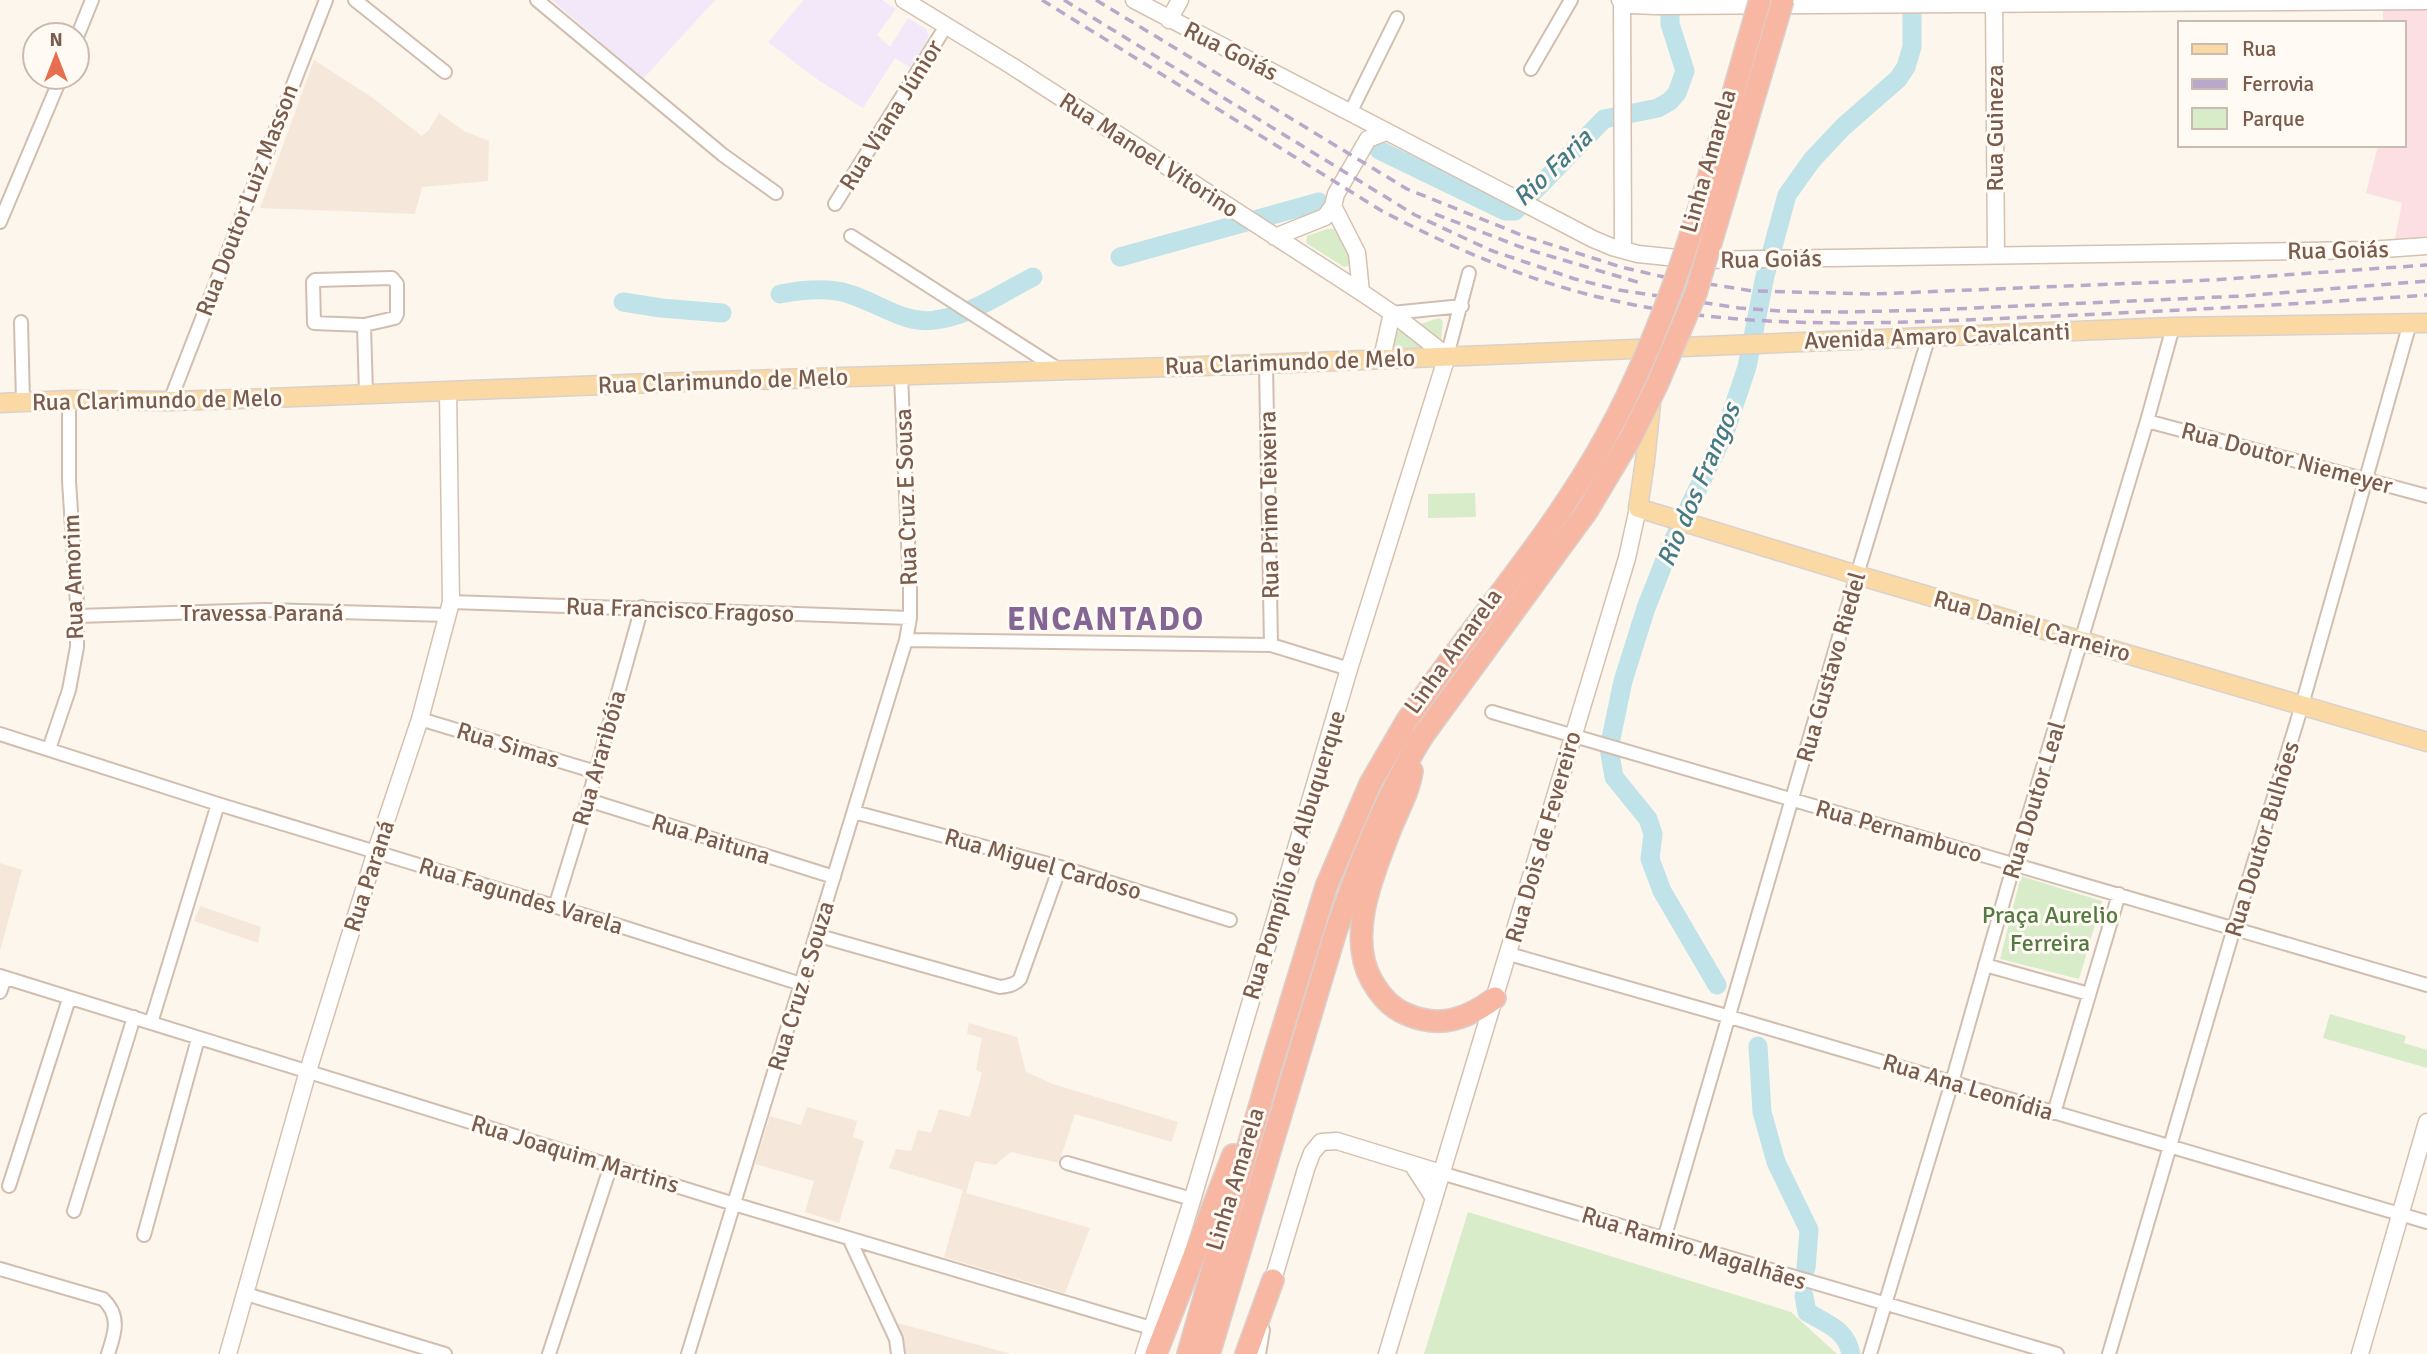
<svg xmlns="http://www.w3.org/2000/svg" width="2427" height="1354" font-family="Signika,sans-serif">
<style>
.residential{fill:#f5e8da}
.education{fill:#f3e8fa}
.medical{fill:#fbdfe3}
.green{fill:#d8ecc9}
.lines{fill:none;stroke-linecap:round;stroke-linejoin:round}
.river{stroke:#bfe3e8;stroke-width:19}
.street-casing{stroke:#d1beb0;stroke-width:16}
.secondary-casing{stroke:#d6c0b0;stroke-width:19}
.primary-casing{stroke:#dad1cd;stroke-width:21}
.highway-casing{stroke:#dad1cd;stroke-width:24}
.street{stroke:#fff;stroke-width:12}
.secondary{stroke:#fff;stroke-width:16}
.primary{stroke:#fbd9a5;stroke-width:18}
.highway{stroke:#f7b7a3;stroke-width:21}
.rail{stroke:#b9a8c9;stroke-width:3.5;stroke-dasharray:10 7;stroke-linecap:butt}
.highway-bridge-casing{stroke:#dad1cd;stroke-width:24;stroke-linecap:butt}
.highway-bridge{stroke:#f7b7a3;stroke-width:21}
.labels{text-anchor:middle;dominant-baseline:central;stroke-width:6;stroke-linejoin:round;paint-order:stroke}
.street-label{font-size:24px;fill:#7a5c4d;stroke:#fffaf3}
.park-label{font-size:24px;fill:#537a41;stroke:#fffaf3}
.water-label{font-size:26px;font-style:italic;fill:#437c86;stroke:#fffaf3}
.district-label{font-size:32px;font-weight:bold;letter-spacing:2px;fill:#846695;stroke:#fffaf3}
</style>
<rect width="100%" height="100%" fill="#fdf6ec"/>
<path class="residential" d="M314,60L370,96L422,136L429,130L439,113L464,131L489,141L488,181L422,187L415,214L260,208Z
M0,863L22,870L0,951Z
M200,906L261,927L258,943L194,921Z
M969,1023L1017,1037L1026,1072L1053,1084L1178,1122L1172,1142L1075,1114L1059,1163L1011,1152L995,1165L975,1161L966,1193L1090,1228L1065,1293L944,1257L963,1190L889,1168L896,1149L911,1151L918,1130L931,1133L939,1109L970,1117L982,1073L976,1070L982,1038L967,1034Z
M807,1107L857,1121L853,1137L864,1141L839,1223L805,1212L814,1181L755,1164L770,1116L801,1125Z
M894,1322L1011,1354H905L904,1341Z"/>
<path class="education" d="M552,0H715L643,79Z
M804,0H882L896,9L877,35L890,47L908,18L926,29L929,36L911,68L895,58L863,108L818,80L768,42Z"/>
<path class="medical" d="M2383,10H2427V236L2395,239L2402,203L2366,193L2378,145H2404V23H2383Z"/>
<path class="green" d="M1327,229H1334L1338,232L1351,260L1348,266L1344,267L1306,243L1307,236Z
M1439,318L1443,321L1441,342L1422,352H1392L1391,349L1393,333Z
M1475,493L1476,517L1428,518V494Z
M2021,876L2102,901L2079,979L2000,959Z
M2330,1014L2406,1036L2404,1043L2427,1050V1068L2323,1038Z
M1468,1212L1791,1312L1837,1354H1424Z"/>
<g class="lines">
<path class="river" d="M1379,150L1505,211H1515L1604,119L1658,108L1670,101L1677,93L1685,71L1670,24V0
M1120,257L1319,202
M780,294C801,290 828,287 849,294C877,302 905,325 935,320C970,316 1003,292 1033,277
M623,302L661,308L722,313
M1717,985L1662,891L1650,859L1653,834L1648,819L1614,777L1609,748L1623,681L1646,608L1670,547L1725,432L1747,367L1765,276L1787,195L1812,160L1843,127L1898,79L1906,67L1912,47V0
M1758,1046L1762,1112L1776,1162L1809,1230L1806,1268
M1804,1296L1807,1312C1827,1324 1846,1329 1851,1354"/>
<defs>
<path id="street" d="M355,0L445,72
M537,0L723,155L776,193
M77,37L92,0
M1531,69L1571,0
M1350,113L1397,18
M835,204L946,26
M0,222L61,77
M851,236L1058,369
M392,278L397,284V314L395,318L364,325L314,323L313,282L315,280Z
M1392,313L1462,306
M21,322L23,402
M364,325L366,394
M1447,356L1469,273
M1266,364L1271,645
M170,401L326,0
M2147,421L2427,496
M451,602L910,618
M78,616L265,610L447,615
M906,640L1271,645L1349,669
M1492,712L2427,985
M420,719L596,772
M0,734L218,804L626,928L801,984
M49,749L69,690L77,647V604L69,481V400
M588,800L834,877
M854,812L1060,867L1230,920
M555,907L588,800L642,607
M816,935L1000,987C1007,986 1015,985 1020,979L1060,867
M1509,954L1730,1017L2427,1222
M1985,965L2089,994
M0,976L734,1204L1151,1328
M0,992L5,978
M151,1023L218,804
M2054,1113L2119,894
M1067,1163L1192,1199
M1441,1173L2057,1354
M9,1186L69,999
M74,1211L134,1017
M144,1235L198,1039
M849,1238L896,1339L898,1354
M1664,1239L1857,575L1929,336
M0,1269L103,1299C121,1316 115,1333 108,1354
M246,1294L445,1354
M549,1354L611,1165
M688,1354L906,640L910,618V589L901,375
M1259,1354L1263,1330
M1870,1354L1952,1082L2014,864L2147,421L2173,327
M2109,1354L2234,928L2302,705L2410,323"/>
<path id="secondary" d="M904,0L1012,66L1361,292L1392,313L1447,356L1349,669L1191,1204L1144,1354
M1134,0L1593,239L1612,247L1638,254L1697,260L2369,250L2427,246
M1620,0L1631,5L1656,6L2427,1
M1622,0L1623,250
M1994,0L1996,255
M1169,20L1180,0
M1333,206L1357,253L1361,292
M1275,237L1325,217L1333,206L1336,194L1368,139L1386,132
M1382,358L1392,313
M1412,1164L1434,1198
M1273,1280L1306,1169L1312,1153L1321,1142L1337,1141L1441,1173
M228,1354L308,1071L376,851L420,719L451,602L448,391
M1387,1354L1627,558L1638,508
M2360,1354L2427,1122"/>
<path id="primary" d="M0,403L69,400L170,401L270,398L653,383L1266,364L2173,327L2427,323
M1651,403L1645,461L1638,508L1857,575L2427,742"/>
<path id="highway" d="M1412,771C1408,796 1394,817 1386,841C1370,882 1348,939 1372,981C1380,995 1391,1008 1406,1014C1440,1029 1467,1019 1495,998
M1156,1354L1233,1155
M1188,1354L1270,1070L1326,887L1370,784L1406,722
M1209,1354L1335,934C1360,862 1383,802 1422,737
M1246,1354L1273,1280"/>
</defs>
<use href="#street" class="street-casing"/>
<use href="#secondary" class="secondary-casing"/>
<use href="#primary" class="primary-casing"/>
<use href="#highway" class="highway-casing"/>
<use href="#street" class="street"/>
<use href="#secondary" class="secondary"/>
<use href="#primary" class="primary"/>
<use href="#highway" class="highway"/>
<path class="rail" d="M1042,0L1382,211C1455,249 1530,282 1611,300C1742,330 1877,324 2010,318C2149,312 2288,305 2427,295
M1064,0L1415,215L1490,250L1575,279L1619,290L1739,308L1780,311L1845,312L1931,310L2242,296L2427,281
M1096,0L1407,189L1524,236L1621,267L1664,277L1753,291L1873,294L2212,280L2427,265
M1435,214L1526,249L1644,284"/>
<defs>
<path id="highway-bridge" d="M1406,722C1471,625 1551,538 1607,435C1681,299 1716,148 1760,0
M1422,737L1587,511L1630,439L1657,385L1696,293L1783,0"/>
</defs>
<use href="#highway-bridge" class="highway-bridge-casing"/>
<use href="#highway-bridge" class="highway-bridge"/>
</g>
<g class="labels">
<g class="street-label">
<text transform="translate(1231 51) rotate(27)">Rua Goiás</text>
<text transform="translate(891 115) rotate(-58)">Rua Viana Júnior</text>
<text transform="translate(1995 128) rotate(-90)">Rua Guineza</text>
<text transform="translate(1149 155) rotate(33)">Rua Manoel Vitorino</text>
<text transform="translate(1708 161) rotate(-74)">Linha Amarela</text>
<text transform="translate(247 200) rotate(-69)">Rua Doutor Luiz Masson</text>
<text transform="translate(2338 250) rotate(-1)">Rua Goiás</text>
<text transform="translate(1771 259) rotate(-1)">Rua Goiás</text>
<text transform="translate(1937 336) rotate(-2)">Avenida Amaro Cavalcanti</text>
<text transform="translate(1290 362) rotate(-2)">Rua Clarimundo de Melo</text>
<text transform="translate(723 381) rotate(-2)">Rua Clarimundo de Melo</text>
<text transform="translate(157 400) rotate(-1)">Rua Clarimundo de Melo</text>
<text transform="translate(2287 458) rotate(15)">Rua Doutor Niemeyer</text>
<text transform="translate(906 497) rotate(-92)">Rua Cruz E Sousa</text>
<text transform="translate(1269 505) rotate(-91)">Rua Primo Teixeira</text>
<text transform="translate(73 577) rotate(-92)">Rua Amorim</text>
<text transform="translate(680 610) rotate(2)">Rua Francisco Fragoso</text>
<text x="262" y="613">Travessa Paraná</text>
<text transform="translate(2032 626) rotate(16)">Rua Daniel Carneiro</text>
<text transform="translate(1453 651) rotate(-54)">Linha Amarela</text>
<text transform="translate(1831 667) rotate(-74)">Rua Gustavo Riedel</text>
<text transform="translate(508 745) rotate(17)">Rua Simas</text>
<text transform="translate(599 758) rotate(-74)">Rua Araribóia</text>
<text transform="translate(2034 800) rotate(-73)">Rua Doutor Leal</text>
<text transform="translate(1899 831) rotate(16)">Rua Pernambuco</text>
<text transform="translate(1543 837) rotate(-74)">Rua Dois de Fevereiro</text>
<text transform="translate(711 839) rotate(17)">Rua Paituna</text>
<text transform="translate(2262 839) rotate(-73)">Rua Doutor Bulhões</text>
<text transform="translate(1294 855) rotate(-73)">Rua Pompílio de Albuquerque</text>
<text transform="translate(1043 864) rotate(16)">Rua Miguel Cardoso</text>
<text transform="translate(369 876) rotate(-72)">Rua Paraná</text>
<text transform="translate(521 896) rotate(17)">Rua Fagundes Varela</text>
<text transform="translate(801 986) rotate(-73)">Rua Cruz e Souza</text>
<text transform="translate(1968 1087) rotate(17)">Rua Ana Leonídia</text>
<text transform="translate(575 1154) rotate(17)">Rua Joaquim Martins</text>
<text transform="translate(1235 1179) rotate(-73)">Linha Amarela</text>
<text transform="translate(1694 1248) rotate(17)">Rua Ramiro Magalhães</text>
</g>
<g class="park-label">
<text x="2050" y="915">Praça Aurelio<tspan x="2050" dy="28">Ferreira</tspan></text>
</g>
<g class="water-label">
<text transform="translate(1553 168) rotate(-44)">Rio Faria</text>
<text transform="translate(1699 485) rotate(-67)">Rio dos Frangos</text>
</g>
<g class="district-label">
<text x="1106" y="619">ENCANTADO</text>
</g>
</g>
<rect x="2178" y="21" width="228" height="126" fill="#fffaf3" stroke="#cabbb1" stroke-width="2"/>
<rect x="2192" y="44" width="35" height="10" fill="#fbd9a5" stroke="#cabbb1" stroke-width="2"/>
<text x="2242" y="56" font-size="21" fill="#7a5c4d">Rua</text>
<rect x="2192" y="79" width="35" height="10" fill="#b9a8c9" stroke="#cabbb1" stroke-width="2"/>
<text x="2242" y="91" font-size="21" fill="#7a5c4d">Ferrovia</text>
<rect x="2192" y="108" width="35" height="21" fill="#d8ecc9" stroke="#cabbb1" stroke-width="2"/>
<text x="2242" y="126" font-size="21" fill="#7a5c4d">Parque</text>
<g transform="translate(56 56)"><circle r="33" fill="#fffaf3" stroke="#cabbb1" stroke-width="2"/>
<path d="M0-5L12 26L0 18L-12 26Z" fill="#e76f51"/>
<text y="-10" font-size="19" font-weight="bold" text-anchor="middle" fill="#7a5c4d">N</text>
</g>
</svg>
